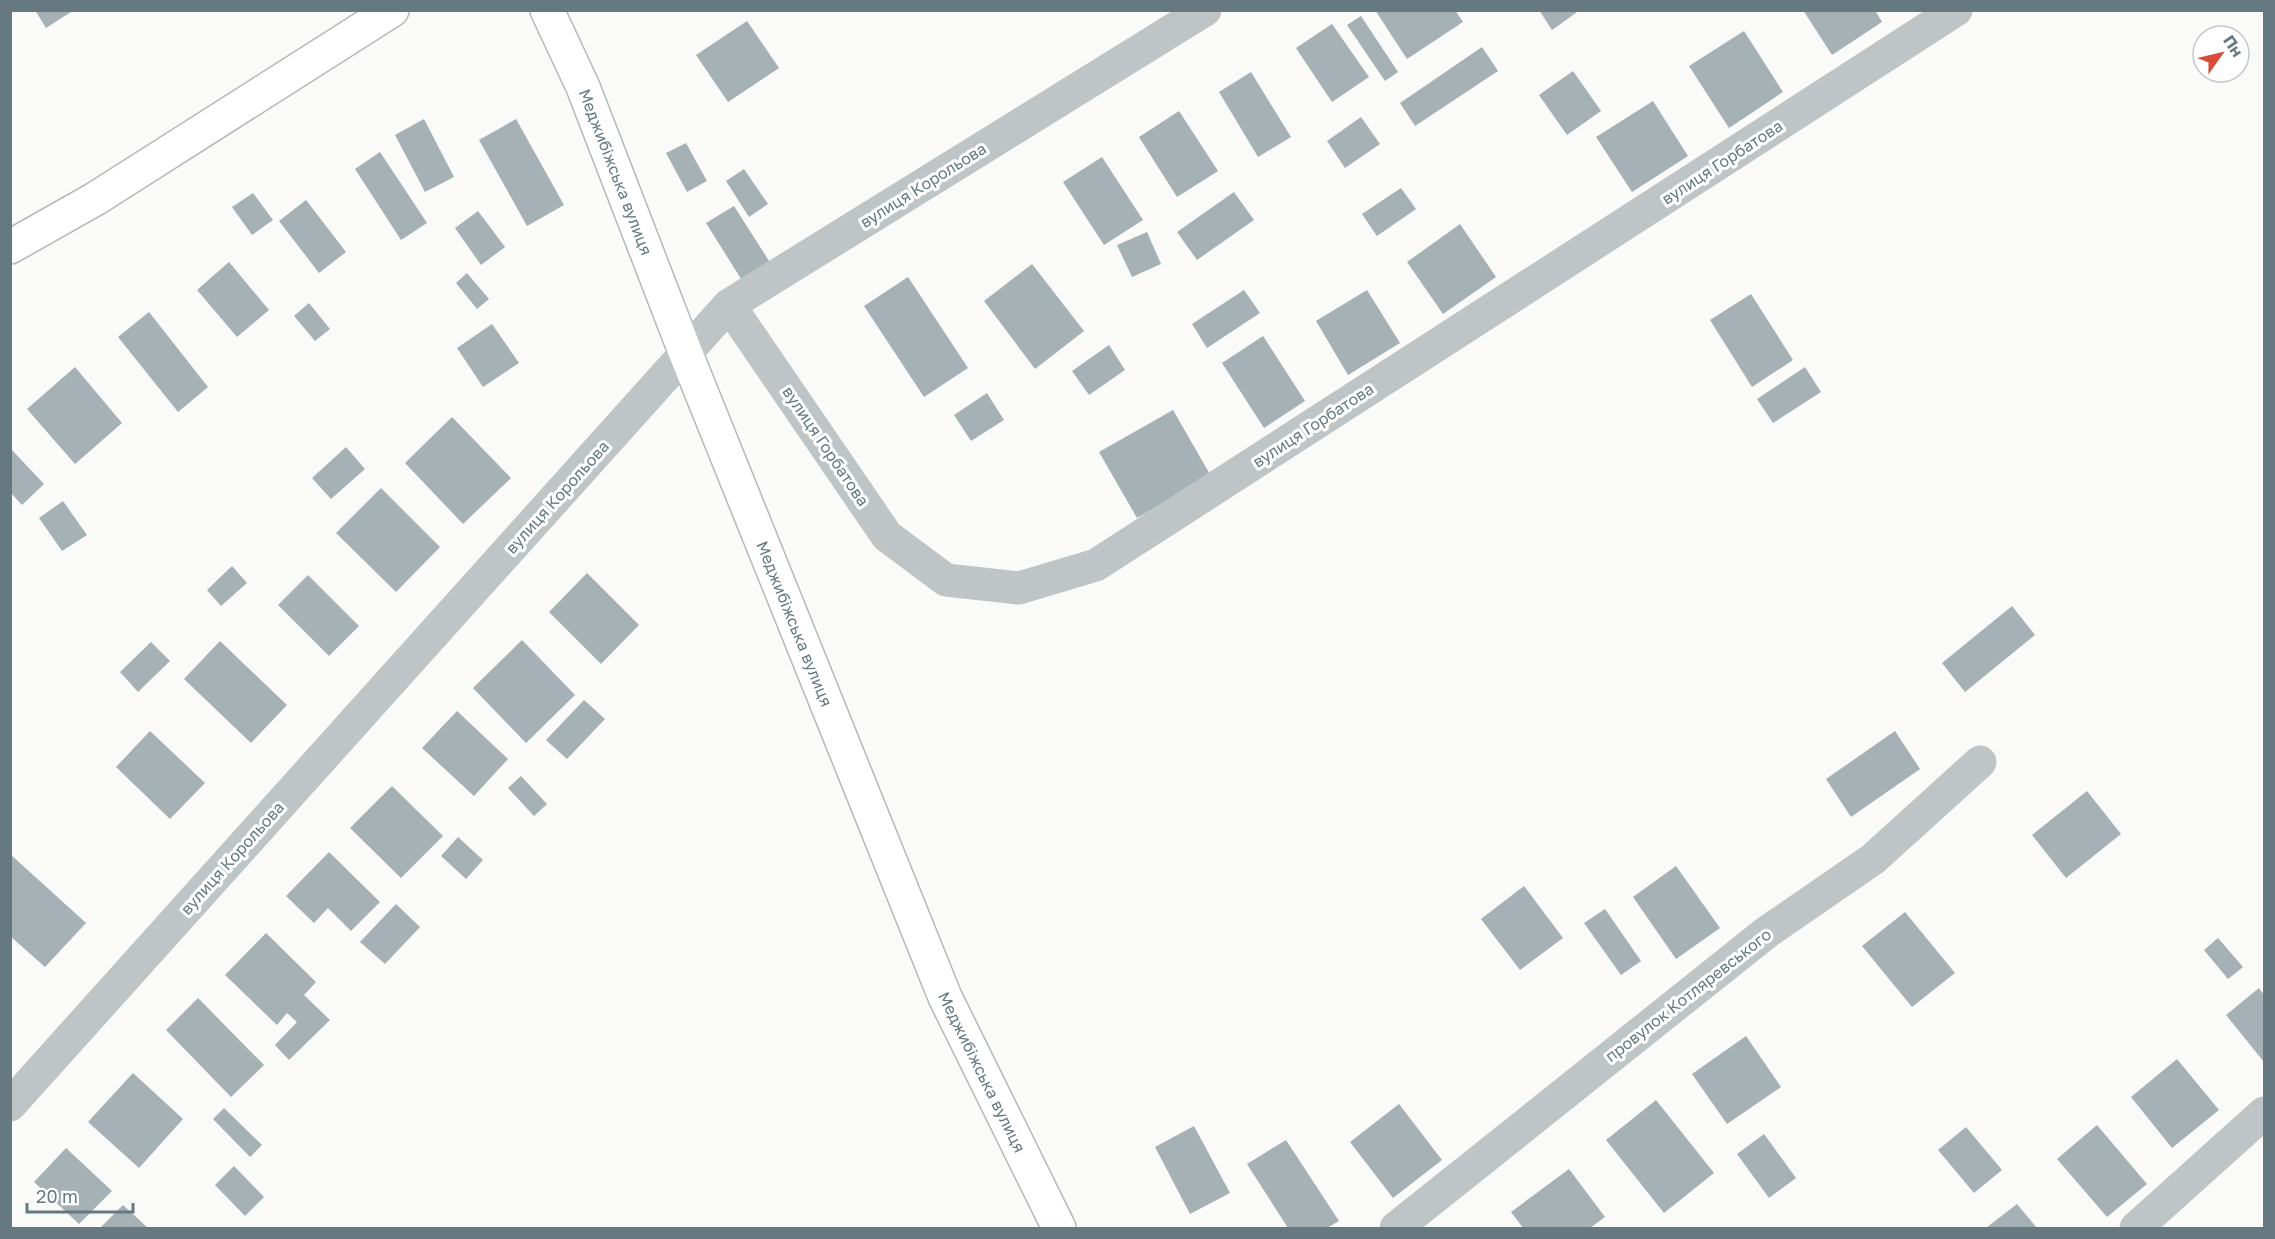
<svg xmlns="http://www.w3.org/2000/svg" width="2275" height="1239" font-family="'Golos Text',sans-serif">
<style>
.building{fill:#a6b1b5}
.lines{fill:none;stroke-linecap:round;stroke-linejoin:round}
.secondary-casing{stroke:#b2b9bc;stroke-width:36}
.primary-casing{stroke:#b3b9bc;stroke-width:36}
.street{stroke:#bfc5c7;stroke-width:33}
.secondary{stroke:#fff;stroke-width:33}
.primary{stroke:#fff;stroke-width:33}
.labels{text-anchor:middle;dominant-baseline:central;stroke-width:6;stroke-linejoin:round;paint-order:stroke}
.street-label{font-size:16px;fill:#667981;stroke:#fff}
</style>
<rect width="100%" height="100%" fill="#fafaf8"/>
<path class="building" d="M35,10H74L46,28Z
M1375,10H1455L1463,22L1407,59Z
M1539,10H1580L1552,30Z
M1803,10H1875L1882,22L1832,55Z
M1361,16L1398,72L1385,81L1347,25Z
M747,21L779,68L728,102L696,55Z
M1332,24L1369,77L1332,102L1296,48Z
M1744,31L1783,92L1729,128L1689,66Z
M1482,47L1498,71L1415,126L1400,103Z
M1573,71L1601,111L1567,135L1539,95Z
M1251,72L1291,137L1258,157L1219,92Z
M1653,101L1688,156L1632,192L1596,137Z
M1179,111L1218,171L1177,197L1139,137Z
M1361,117L1380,144L1345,168L1327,141Z
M424,119L454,177L425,192L395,135Z
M516,119L564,205L527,226L479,140Z
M686,143L707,181L687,192L666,153Z
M380,152L427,223L401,240L355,169Z
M1102,157L1143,220L1104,245L1063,182Z
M744,169L768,204L749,217L726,181Z
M1401,188L1416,209L1377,236L1362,214Z
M1234,192L1254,220L1197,260L1177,232Z
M253,193L273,220L252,235L232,207Z
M306,200L346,252L319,273L279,221Z
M734,206L771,264L743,282L706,223Z
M478,211L505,247L481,265L455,228Z
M1460,224L1496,277L1443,314L1407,262Z
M1147,232L1161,264L1132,277L1117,245Z
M229,262L269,310L237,337L197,290Z
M1032,264L1084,331L1035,369L984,301Z
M467,273L489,299L477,309L456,283Z
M908,277L968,368L924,397L864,306Z
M1244,290L1260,313L1207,348L1192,324Z
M1367,290L1400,343L1348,375L1316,321Z
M1751,294L1793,360L1752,387L1710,320Z
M309,303L330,329L315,341L294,316Z
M149,312L208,387L178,412L118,337Z
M492,324L519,363L483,387L457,348Z
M1263,336L1305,401L1264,428L1222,363Z
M1109,345L1125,370L1089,395L1072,371Z
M75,367L122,423L75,464L27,409Z
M1805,367L1821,392L1773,423L1757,399Z
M987,393L1004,420L971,441L954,415Z
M1173,410L1211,476L1137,518L1099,452Z
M452,417L511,478L463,524L405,463Z
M346,447L365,469L331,499L312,478Z
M10,448L44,484L22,505L10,492Z
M381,488L440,547L396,592L336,533Z
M63,501L87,535L62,551L39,518Z
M232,566L247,583L221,606L207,590Z
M587,573L639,625L601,664L549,612Z
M308,575L359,626L329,656L278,605Z
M2012,606L2035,635L1965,692L1942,663Z
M522,640L575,695L526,743L473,688Z
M220,641L287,705L251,743L184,679Z
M151,642L170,661L138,692L120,672Z
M584,700L605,719L567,759L546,740Z
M457,711L508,759L474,796L422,748Z
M150,731L205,783L170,819L116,767Z
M1895,731L1920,769L1851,817L1826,779Z
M521,776L547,804L534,816L508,788Z
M392,786L443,836L401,878L350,828Z
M2087,791L2121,834L2066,878L2032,835Z
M458,837L483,860L466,879L441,856Z
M329,852L380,902L351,931L328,908L314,923L286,896Z
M10,854L86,923L45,967L10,936Z
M1676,866L1720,928L1676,959L1633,897Z
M1524,886L1563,938L1520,970L1481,919Z
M396,904L420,927L385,964L360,942Z
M1605,909L1641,961L1621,975L1584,923Z
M1905,912L1955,973L1912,1007L1862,946Z
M266,933L316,982L304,995L330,1020L289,1060L275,1045L297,1022L287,1013L277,1025L225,975Z
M2218,938L2243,967L2228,979L2204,950Z
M2259,988L2264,995V1062L2226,1015Z
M198,998L264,1065L231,1097L166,1030Z
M1746,1036L1781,1087L1727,1124L1692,1074Z
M2177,1059L2219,1110L2172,1148L2131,1097Z
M133,1073L183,1119L139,1168L88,1122Z
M1656,1100L1714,1173L1664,1213L1606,1140Z
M1399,1104L1442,1160L1393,1198L1350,1142Z
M224,1108L262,1145L250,1157L213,1119Z
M2097,1125L2147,1184L2107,1217L2057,1159Z
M1194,1126L1230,1193L1190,1214L1155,1147Z
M1966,1127L2002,1170L1974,1193L1938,1150Z
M1764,1134L1796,1178L1769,1198L1737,1154Z
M1286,1140L1339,1221L1327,1228H1288L1247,1164Z
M66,1148L112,1191L79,1224L34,1182Z
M234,1166L264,1197L245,1216L215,1185Z
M1569,1169L1605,1217L1590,1228H1523L1511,1212Z
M2017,1204L2037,1228H1986Z
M123,1205L148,1228H100Z"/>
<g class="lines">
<defs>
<g id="secondary">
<path id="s1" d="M547,10L583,87L686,354L945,997L1059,1228"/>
</g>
<path id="primary" d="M10,247L95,199L392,10"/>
</defs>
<use href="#secondary" class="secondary-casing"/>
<use href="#primary" class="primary-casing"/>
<path class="street" d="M729,305L887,536L946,580L1019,588L1096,565L1956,10
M10,1105L729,305L1205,10
M1396,1228L1767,932L1873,859L1980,762
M2136,1228L2264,1113"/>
<use href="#secondary" class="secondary"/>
<use href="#primary" class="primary"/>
</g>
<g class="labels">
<g class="street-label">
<text transform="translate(1722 162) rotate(-33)">вулиця Горбатова</text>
<text stroke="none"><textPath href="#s1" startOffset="176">Меджибіжська вулиця</textPath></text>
<text transform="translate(923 185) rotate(-32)">вулиця Корольова</text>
<text transform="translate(1313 425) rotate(-33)">вулиця Горбатова</text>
<text transform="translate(826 446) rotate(56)">вулиця Горбатова</text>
<text transform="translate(557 497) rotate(-48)">вулиця Корольова</text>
<text stroke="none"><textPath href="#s1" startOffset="662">Меджибіжська вулиця</textPath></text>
<text transform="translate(232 858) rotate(-48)">вулиця Корольова</text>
<text transform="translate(1688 995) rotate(-38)">провулок Котляревського</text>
<text stroke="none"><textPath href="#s1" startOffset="1148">Меджибіжська вулиця</textPath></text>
</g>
</g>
<rect width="2275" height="1239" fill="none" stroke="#667981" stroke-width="24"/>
<g transform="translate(2221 54) rotate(56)"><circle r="28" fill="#ffffff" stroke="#c2c9cd" stroke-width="1.5"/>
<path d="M0-4.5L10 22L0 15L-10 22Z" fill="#d84c39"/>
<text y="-9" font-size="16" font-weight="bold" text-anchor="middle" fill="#667981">Пн</text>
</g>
<path d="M27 1203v9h106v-9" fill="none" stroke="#667981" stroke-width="3"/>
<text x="36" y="1203" font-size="18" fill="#667981" stroke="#ffffff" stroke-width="4.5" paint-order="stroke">20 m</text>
</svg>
